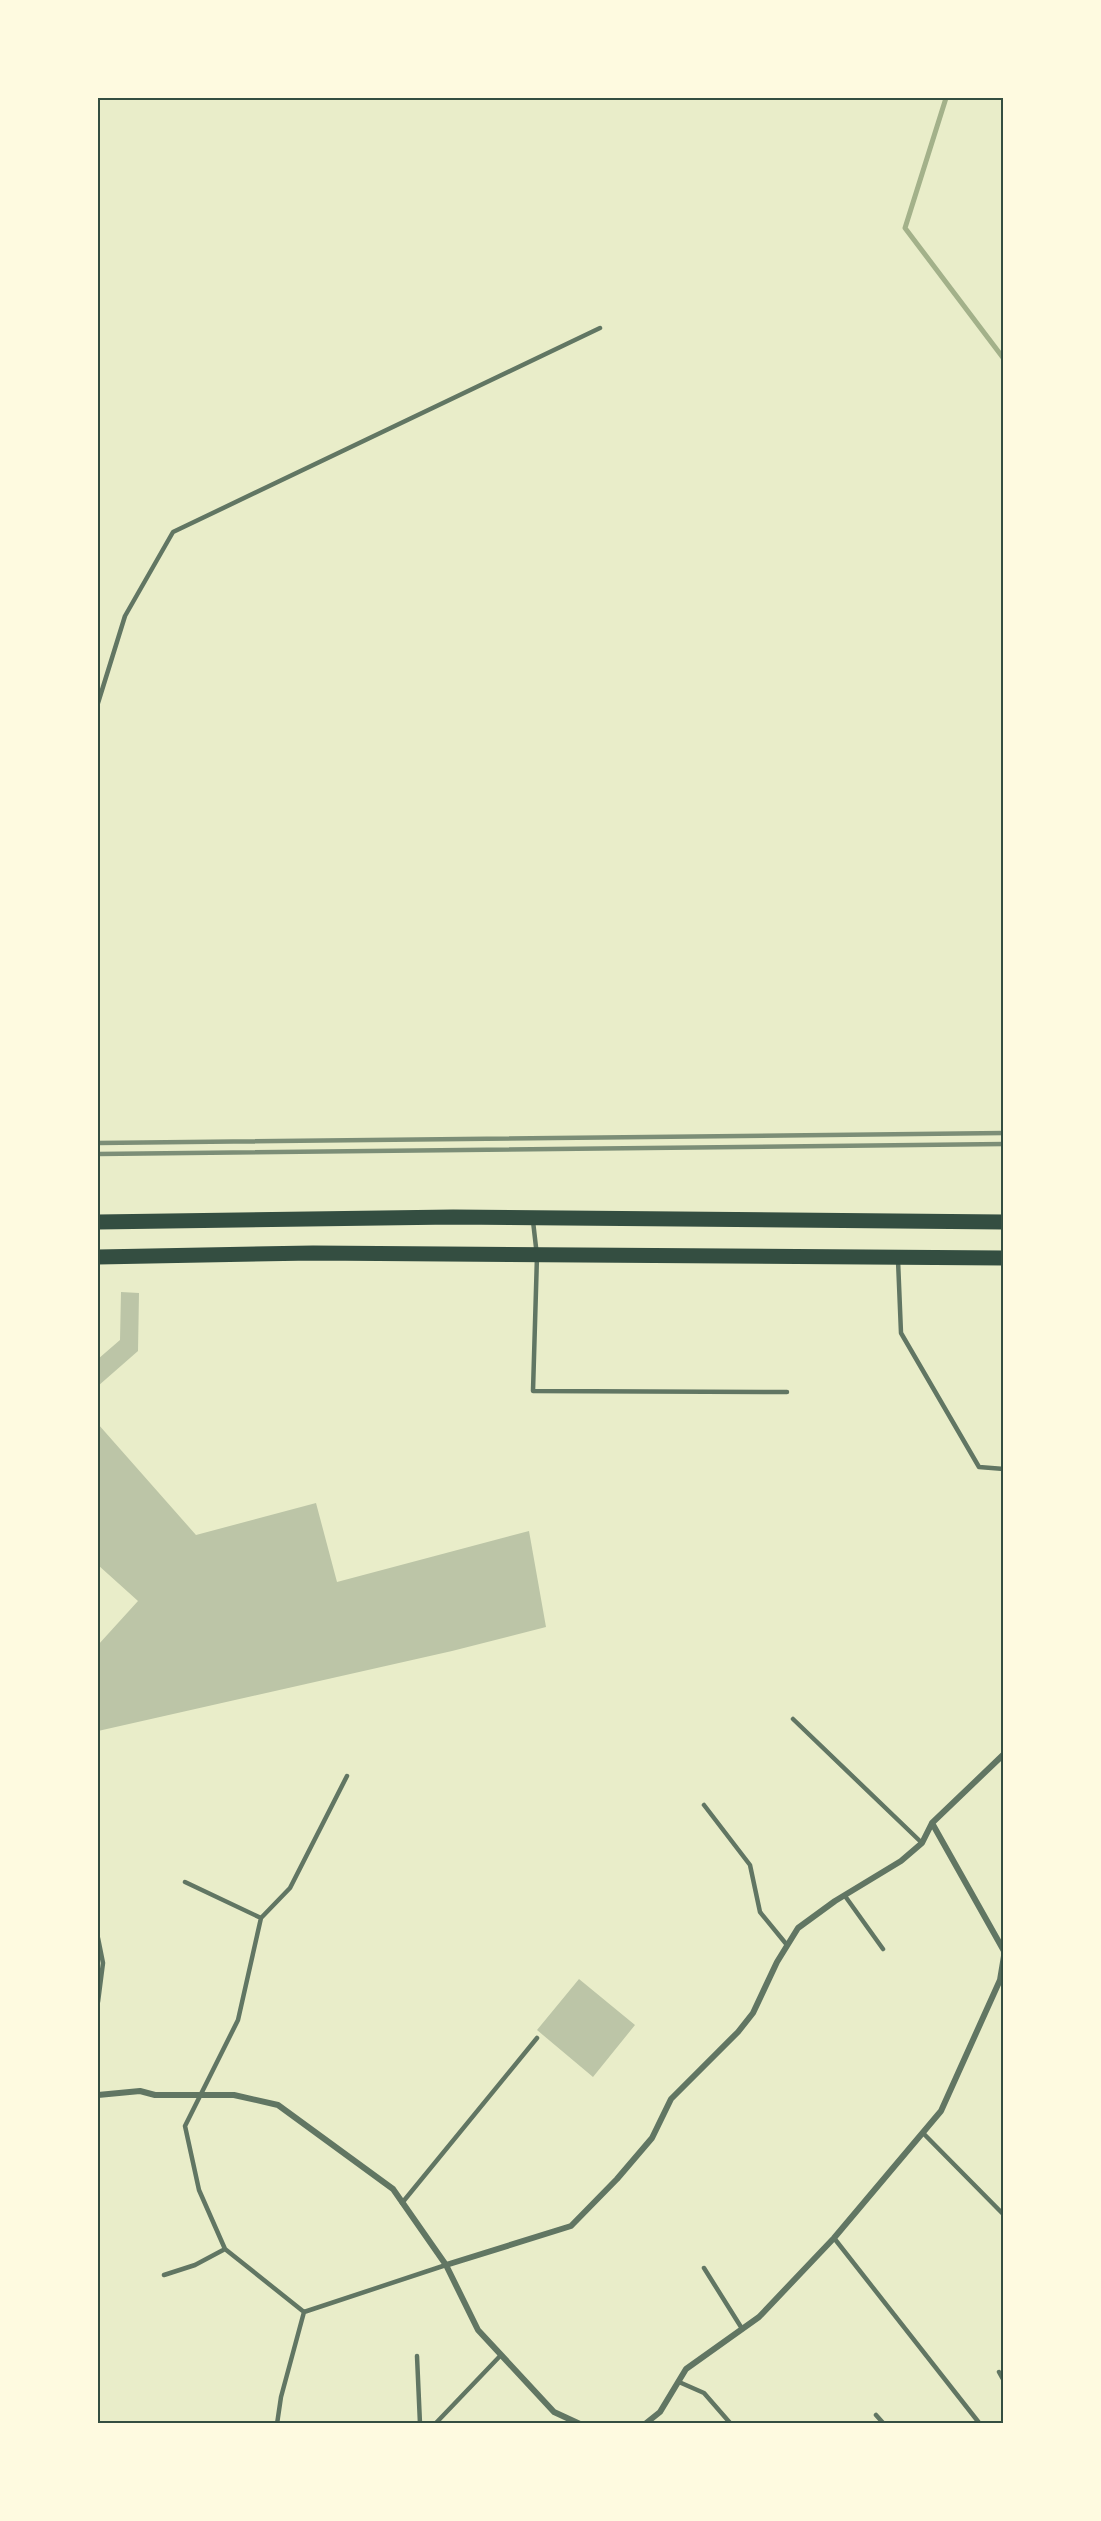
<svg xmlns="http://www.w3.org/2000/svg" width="1101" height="2521" font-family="Inter,sans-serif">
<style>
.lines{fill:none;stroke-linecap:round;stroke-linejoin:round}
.stream{stroke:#a3b18a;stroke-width:5}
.building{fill:#bcc5a7}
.service{stroke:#617663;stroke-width:4.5}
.minor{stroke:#617663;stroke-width:6}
.primary{stroke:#344e41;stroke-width:15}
.rail{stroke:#7c8e77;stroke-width:4.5}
.neatline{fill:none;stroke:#344e41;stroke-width:2}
</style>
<rect width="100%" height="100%" fill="#e9edc9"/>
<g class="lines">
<path class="stream" d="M946,98L905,228L1004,359"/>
</g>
<path class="building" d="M121,1292L139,1293L138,1351L98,1386V1359L120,1340Z
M98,1424L196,1535L316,1503L337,1582L529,1531L546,1627L452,1651L98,1731V1645L138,1601L98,1565Z
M579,1979L635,2025L593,2077L537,2030Z"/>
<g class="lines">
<path class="service" d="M98,703L125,616L173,532L600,328
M533,1221L537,1256L533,1391L787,1392
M898,1260L901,1333L979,1467L1004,1469
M793,1719L922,1843
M704,1805L750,1865L760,1912L787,1945
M185,1882L261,1918
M845,1896L883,1949
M98,1938L103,1963L98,2002
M923,2133L1004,2215
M402,2203L537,2038
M834,2238L980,2424
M704,2268L741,2327
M164,2275L195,2265L225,2249
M304,2312L225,2249L199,2190L185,2126L238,2020L261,1918L290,1888L347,1776
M417,2356L420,2424
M999,2372L1004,2381
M679,2382L704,2393L731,2424
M876,2415L884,2424
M277,2424L281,2397L304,2312L446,2265
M435,2424L501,2355"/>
<path class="minor" d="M932,1823L1004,1951
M98,2095L140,2091L155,2095H234L278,2105L393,2189L446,2265L478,2330L554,2412L580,2424
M446,2265L571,2226L617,2179L652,2138L671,2099L738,2032L753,2013L777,1962L798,1928L835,1901L901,1861L922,1843L932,1823L1004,1754
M645,2424L660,2412L686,2369L759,2317L834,2238L941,2111L1000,1980L1004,1956"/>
<path class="primary" d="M98,1222L453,1217L1004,1222
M98,1257L313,1253L1004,1258"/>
<path class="rail" d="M98,1143L1004,1133
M98,1154L1004,1144"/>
</g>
<rect width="1101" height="2521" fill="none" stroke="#fefae0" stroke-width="198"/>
<rect x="99" y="99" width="903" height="2323" class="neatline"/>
</svg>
